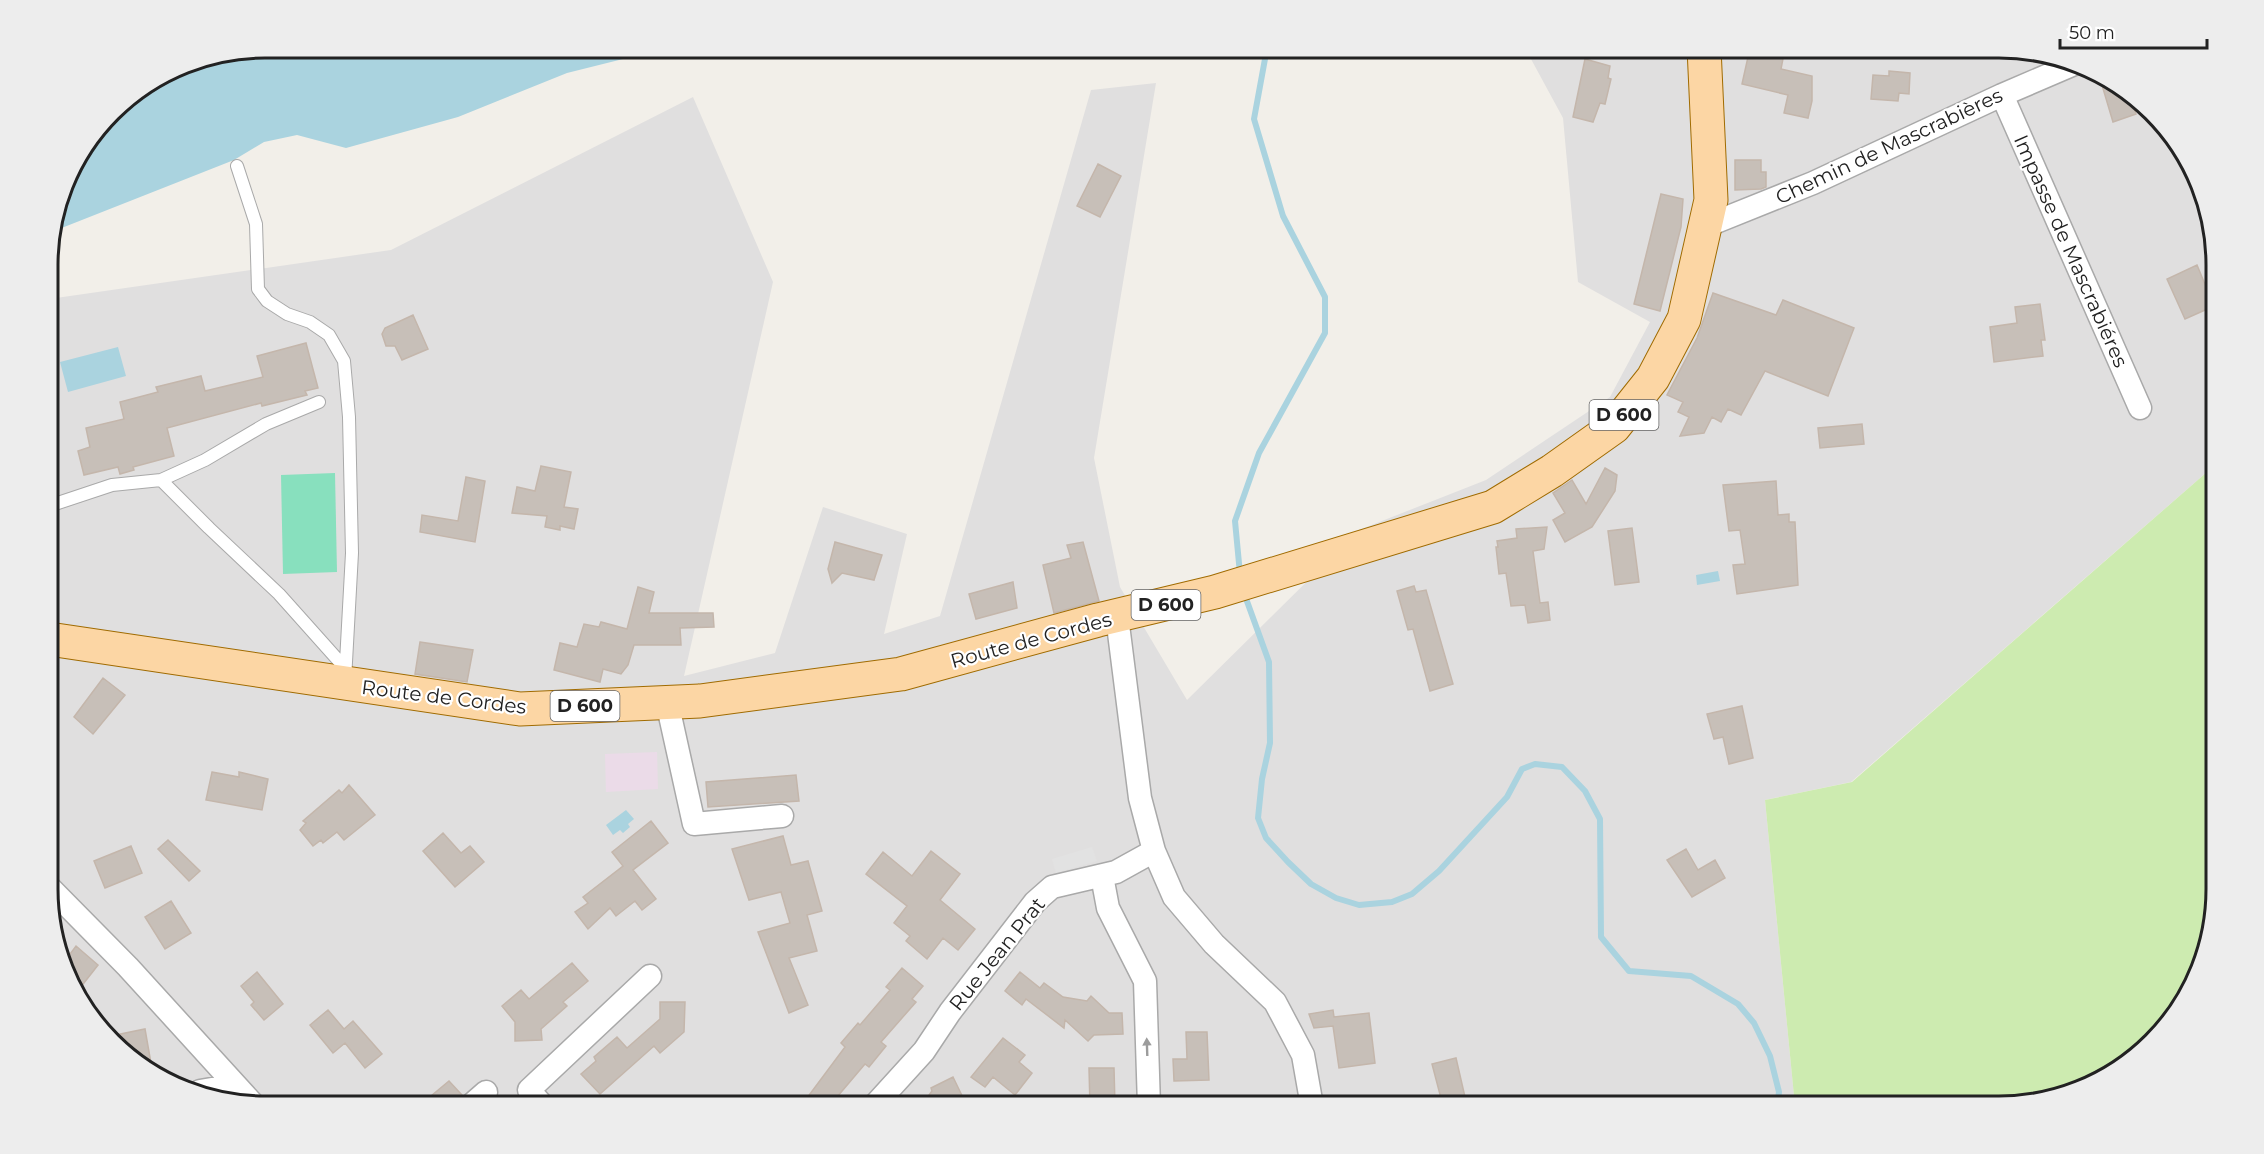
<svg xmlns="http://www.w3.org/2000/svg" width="2264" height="1154" font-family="Montserrat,sans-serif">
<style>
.residential{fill:#e0dfdf}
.industrial{fill:#ebdbe8}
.grass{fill:#cdebb0}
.pitch{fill:#88e0be}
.parking{fill:#e2e2e2}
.water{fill:#aad3df}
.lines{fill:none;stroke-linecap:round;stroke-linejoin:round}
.stream{stroke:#aad3df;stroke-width:6}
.building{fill:#c7bfb8;stroke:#c4b6ab;stroke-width:1.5}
.lane-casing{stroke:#a9a9a9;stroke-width:14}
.street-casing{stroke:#a9a9a9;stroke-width:25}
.primary-casing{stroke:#a06b00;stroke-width:35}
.lane{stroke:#fff;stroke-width:12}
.street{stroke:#fff;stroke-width:22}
.primary{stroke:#fcd6a4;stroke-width:33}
.oneway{fill:#9c9c9c}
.labels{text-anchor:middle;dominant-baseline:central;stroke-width:4.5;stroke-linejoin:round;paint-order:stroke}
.shield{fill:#fff;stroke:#646464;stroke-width:1.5}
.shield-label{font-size:18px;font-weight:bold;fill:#222}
.street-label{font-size:20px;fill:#222;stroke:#fff}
.rim{fill:none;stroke:#222;stroke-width:3}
</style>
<rect width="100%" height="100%" fill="#f2efe9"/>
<path class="residential" d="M1525,48H1998L2094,70L2179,145L2214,238L2215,465L1851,782L1765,800L1795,1106H266L170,1084L93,1020L50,917L49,299L391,250L693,97L773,282L684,676L775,653L823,507L907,534L884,634L940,616L1091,90L1156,83L1094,458L1120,587L1187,700L1359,530L1486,480L1610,397L1650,322L1578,282L1563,118Z"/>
<path class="industrial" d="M657,752L658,789L606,792L605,754Z"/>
<path class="grass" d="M2215,465L2216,888L2194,984L2162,1032L2119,1069L2012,1106H1795L1765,800L1852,782Z"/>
<path class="pitch" d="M335,473L337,572L283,574L281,475Z"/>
<path class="parking" d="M1092,847L1097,861L1056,873L1052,859Z"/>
<path class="water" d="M266,48H658L647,53L567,73L458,117L346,148L297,135L264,142L234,160L54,231L71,169L122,102L183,64Z
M118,347L126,376L68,392L60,362Z
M1718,571L1720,581L1697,585L1696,575Z
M626,810L634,819L628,824L630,827L623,833L620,830L613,835L606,825Z"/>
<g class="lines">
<path class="stream" d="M1240,574L1235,521L1259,453L1325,333V297L1283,216L1254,119L1267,48
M1244,593L1269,662L1270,743L1262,779L1258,818L1266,838L1288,862L1311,884L1336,898L1359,905L1392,902L1412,894L1439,871L1507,797L1522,769L1535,764L1562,767L1585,791L1600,819L1601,937L1629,971L1691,976L1738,1004L1754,1023L1770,1056L1779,1092L1777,1106"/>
</g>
<path class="building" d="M1750,48H1785L1781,69L1812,76V101L1808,118L1784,113L1788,95L1742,84Z
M1585,59L1610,66L1608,78L1611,79L1605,104L1600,103L1593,122L1573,117Z
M1889,71L1910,73L1909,94L1899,93L1898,101L1871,99L1873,75L1889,76Z
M2099,75L2132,103L2136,114L2113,122Z
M1735,160H1761V172H1766V187L1761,189L1735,190Z
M1098,164L1121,176L1100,217L1077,206Z
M1661,194L1683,199L1681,227L1660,311L1634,304Z
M2197,265L2214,306L2185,319L2167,279Z
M1713,293L1776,315L1783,300L1854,328L1828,396L1765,371L1741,415L1728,409L1721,422L1712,417L1704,433L1680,436L1689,417L1678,412L1683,402L1667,395L1697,338Z
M2040,304L2045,340H2041L2043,356L1994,362L1990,327L2017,323L2015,307Z
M413,315L428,349L402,360L395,346H386L382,334L385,328Z
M306,343L318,388L305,391L307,395L262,406L261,403L167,428L174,456L133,467L134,470L120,474L118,467L84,475L78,451L90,447L86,428L124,419L120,402L158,392L156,387L201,376L205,391L263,377L257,356Z
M1862,424L1864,444L1820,448L1818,428Z
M541,466L571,472L564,507L578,509L574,529L560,526V530L545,527L547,516L512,513L517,487L535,491Z
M1605,468L1617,475L1615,491L1592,527L1565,542L1553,520L1565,513L1553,493L1572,480L1586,504Z
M466,477L485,481L475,542L420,532L422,515L458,521Z
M1776,481L1778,515L1789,514V522H1795L1798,585L1737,594L1733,565L1745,564L1740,530L1729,531L1723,485Z
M1547,527L1544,549L1533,551L1540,603L1548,602L1550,620L1528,623L1525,605L1511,606L1506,573L1499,574L1496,547H1498L1497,541L1517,538L1516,529Z
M1632,528L1639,582L1615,585L1608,531Z
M835,542L882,555L874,580L842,573L832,583L828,569Z
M1083,542L1099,601L1054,613L1043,565L1071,558L1067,545Z
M1013,582L1017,608L976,619L969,594Z
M1414,586L1416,592L1426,590L1453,684L1430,691L1413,629L1408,630L1397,591Z
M638,587L654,592L649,613H713L714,627L680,628L681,645H634L628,665L621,674L603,669L600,682L554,670L560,643L577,647L584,624L599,627L601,622L627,629Z
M420,642L473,650L467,682L415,674Z
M103,678L125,695L93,734L74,717Z
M1742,706L1753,758L1729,764L1723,737L1714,739L1707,714Z
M212,772L239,777V772L268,779L262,810L206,800Z
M796,775L799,801L708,807L706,782Z
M349,785L375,815L344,840L337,832L323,843L321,840L313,846L300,830L306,823L303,821L339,790L342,793Z
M651,821L668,843L633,870L656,899L642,910L635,901L616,916L610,908L588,929L575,912L588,903L583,897L623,866L612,852Z
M443,833L461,853L470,846L484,862L455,887L423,851Z
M783,836L791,865L808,861L822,911L807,915L817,951L789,958L808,1005L789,1013L758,932L790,923L781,892L749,900L732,849Z
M168,840L200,871L189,881L158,849Z
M131,846L142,873L105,888L94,861Z
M1686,849L1698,870L1715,860L1725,878L1692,897L1667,860Z
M931,851L960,874L940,900L975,929L958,950L943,938L927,959L906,941L910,936L894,923L907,906L866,874L883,852L912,876Z
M171,901L191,933L165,949L145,917Z
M76,946L98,965L80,988L67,958Z
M572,963L588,981L563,1002L567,1006L541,1029L542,1040L515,1041V1022L502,1006L521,990L529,999Z
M902,968L923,986L912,999L916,1002L881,1042L886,1046L869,1067L865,1064L837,1097L848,1106H801L845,1047L841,1043L858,1023L860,1025L890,990L886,987Z
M257,972L283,1004L264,1020L251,1005L254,1002L241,986Z
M1020,972L1040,988L1044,983L1063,997L1087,1001L1091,996L1109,1013H1122L1123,1034L1094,1035L1088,1041L1065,1020L1064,1028L1026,999L1022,1005L1005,991Z
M660,1002H685L684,1032L660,1053L654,1046L600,1094L581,1074L596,1061L594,1057L617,1037L627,1048L660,1019Z
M328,1010L344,1029L353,1021L382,1054L365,1068L345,1043L333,1053L310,1025Z
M1333,1010L1334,1017L1369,1013L1375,1063L1339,1068L1333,1026L1314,1028L1309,1014Z
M145,1029L152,1069L111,1036Z
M1186,1032H1207L1209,1080L1174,1081L1173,1059H1187Z
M1003,1038L1025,1055L1019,1062L1032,1073L1015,1095L993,1077L985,1087L971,1077Z
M1456,1058L1465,1097L1442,1102L1432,1064Z
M1089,1068H1114L1115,1106H1090Z
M953,1077L967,1106H921L932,1091L931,1088Z
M449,1081L462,1095L458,1100L451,1106H419Z"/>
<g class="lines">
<defs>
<path id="lane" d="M237,166L256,224L258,289L267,301L287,314L310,322L329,335L344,361L349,417L352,553L345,680
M161,480L205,460L266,424L319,402
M49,506L112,485L161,480L209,528L279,594L346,669"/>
<path id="street" d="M2002,95L2140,408
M1706,226L1813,183L2002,95L2072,65
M1117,617L1140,798L1154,851L1174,897L1214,944L1275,1002L1303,1055L1312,1106
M667,702L694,824L782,816
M1102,876L1108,908L1145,981L1149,1106
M50,888L128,967L252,1103
M200,1091L235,1085
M470,1106L486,1092
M543,1106L529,1090L650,976
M874,1106L924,1051L950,1012L1035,902L1052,887L1116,872L1154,851"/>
<path id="primary" d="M49,639L520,709L700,701L901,674L1098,620L1215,592L1493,507L1552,471L1614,427L1653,378L1684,319L1711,200L1704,48"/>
</defs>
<use href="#lane" class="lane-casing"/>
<use href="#street" class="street-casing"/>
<use href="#primary" class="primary-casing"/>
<use href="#lane" class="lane"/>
<use href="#street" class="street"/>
<use href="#primary" class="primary"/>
</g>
<defs><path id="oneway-solid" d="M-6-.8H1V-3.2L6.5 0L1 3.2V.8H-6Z" transform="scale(1.5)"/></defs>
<use class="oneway" href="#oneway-solid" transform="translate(1147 1047) rotate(-92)"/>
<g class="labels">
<g class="shield">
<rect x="1589.5" y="400" width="69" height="30" rx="4.5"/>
<rect x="1131.5" y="590" width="69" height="30" rx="4.5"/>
<rect x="550.5" y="691" width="69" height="30" rx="4.5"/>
</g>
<g class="shield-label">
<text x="1624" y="415">D 600</text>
<text x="1166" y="605">D 600</text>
<text x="585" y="706">D 600</text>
</g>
<g class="street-label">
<text transform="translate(1889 146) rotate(-25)">Chemin de Mascrabières</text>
<text transform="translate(2071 251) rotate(66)">Impasse de Mascrabiéres</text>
<text transform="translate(1031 640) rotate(-15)">Route de Cordes</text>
<text transform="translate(444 697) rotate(7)">Route de Cordes</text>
<text transform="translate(997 954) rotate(-51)">Rue Jean Prat</text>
</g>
</g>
<path d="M0 0H2264V1154H0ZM265 58H1999A207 207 0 0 1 2206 265V889A207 207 0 0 1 1999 1096H265A207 207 0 0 1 58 889V265A207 207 0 0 1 265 58Z" fill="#ededed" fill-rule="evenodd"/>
<path class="rim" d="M265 58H1999A207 207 0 0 1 2206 265V889A207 207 0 0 1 1999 1096H265A207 207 0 0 1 58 889V265A207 207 0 0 1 265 58Z"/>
<path d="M2060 39v9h147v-9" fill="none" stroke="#222222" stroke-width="3"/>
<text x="2069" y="39" font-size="18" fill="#222222" stroke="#ffffff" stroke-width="4.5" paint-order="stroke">50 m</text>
</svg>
